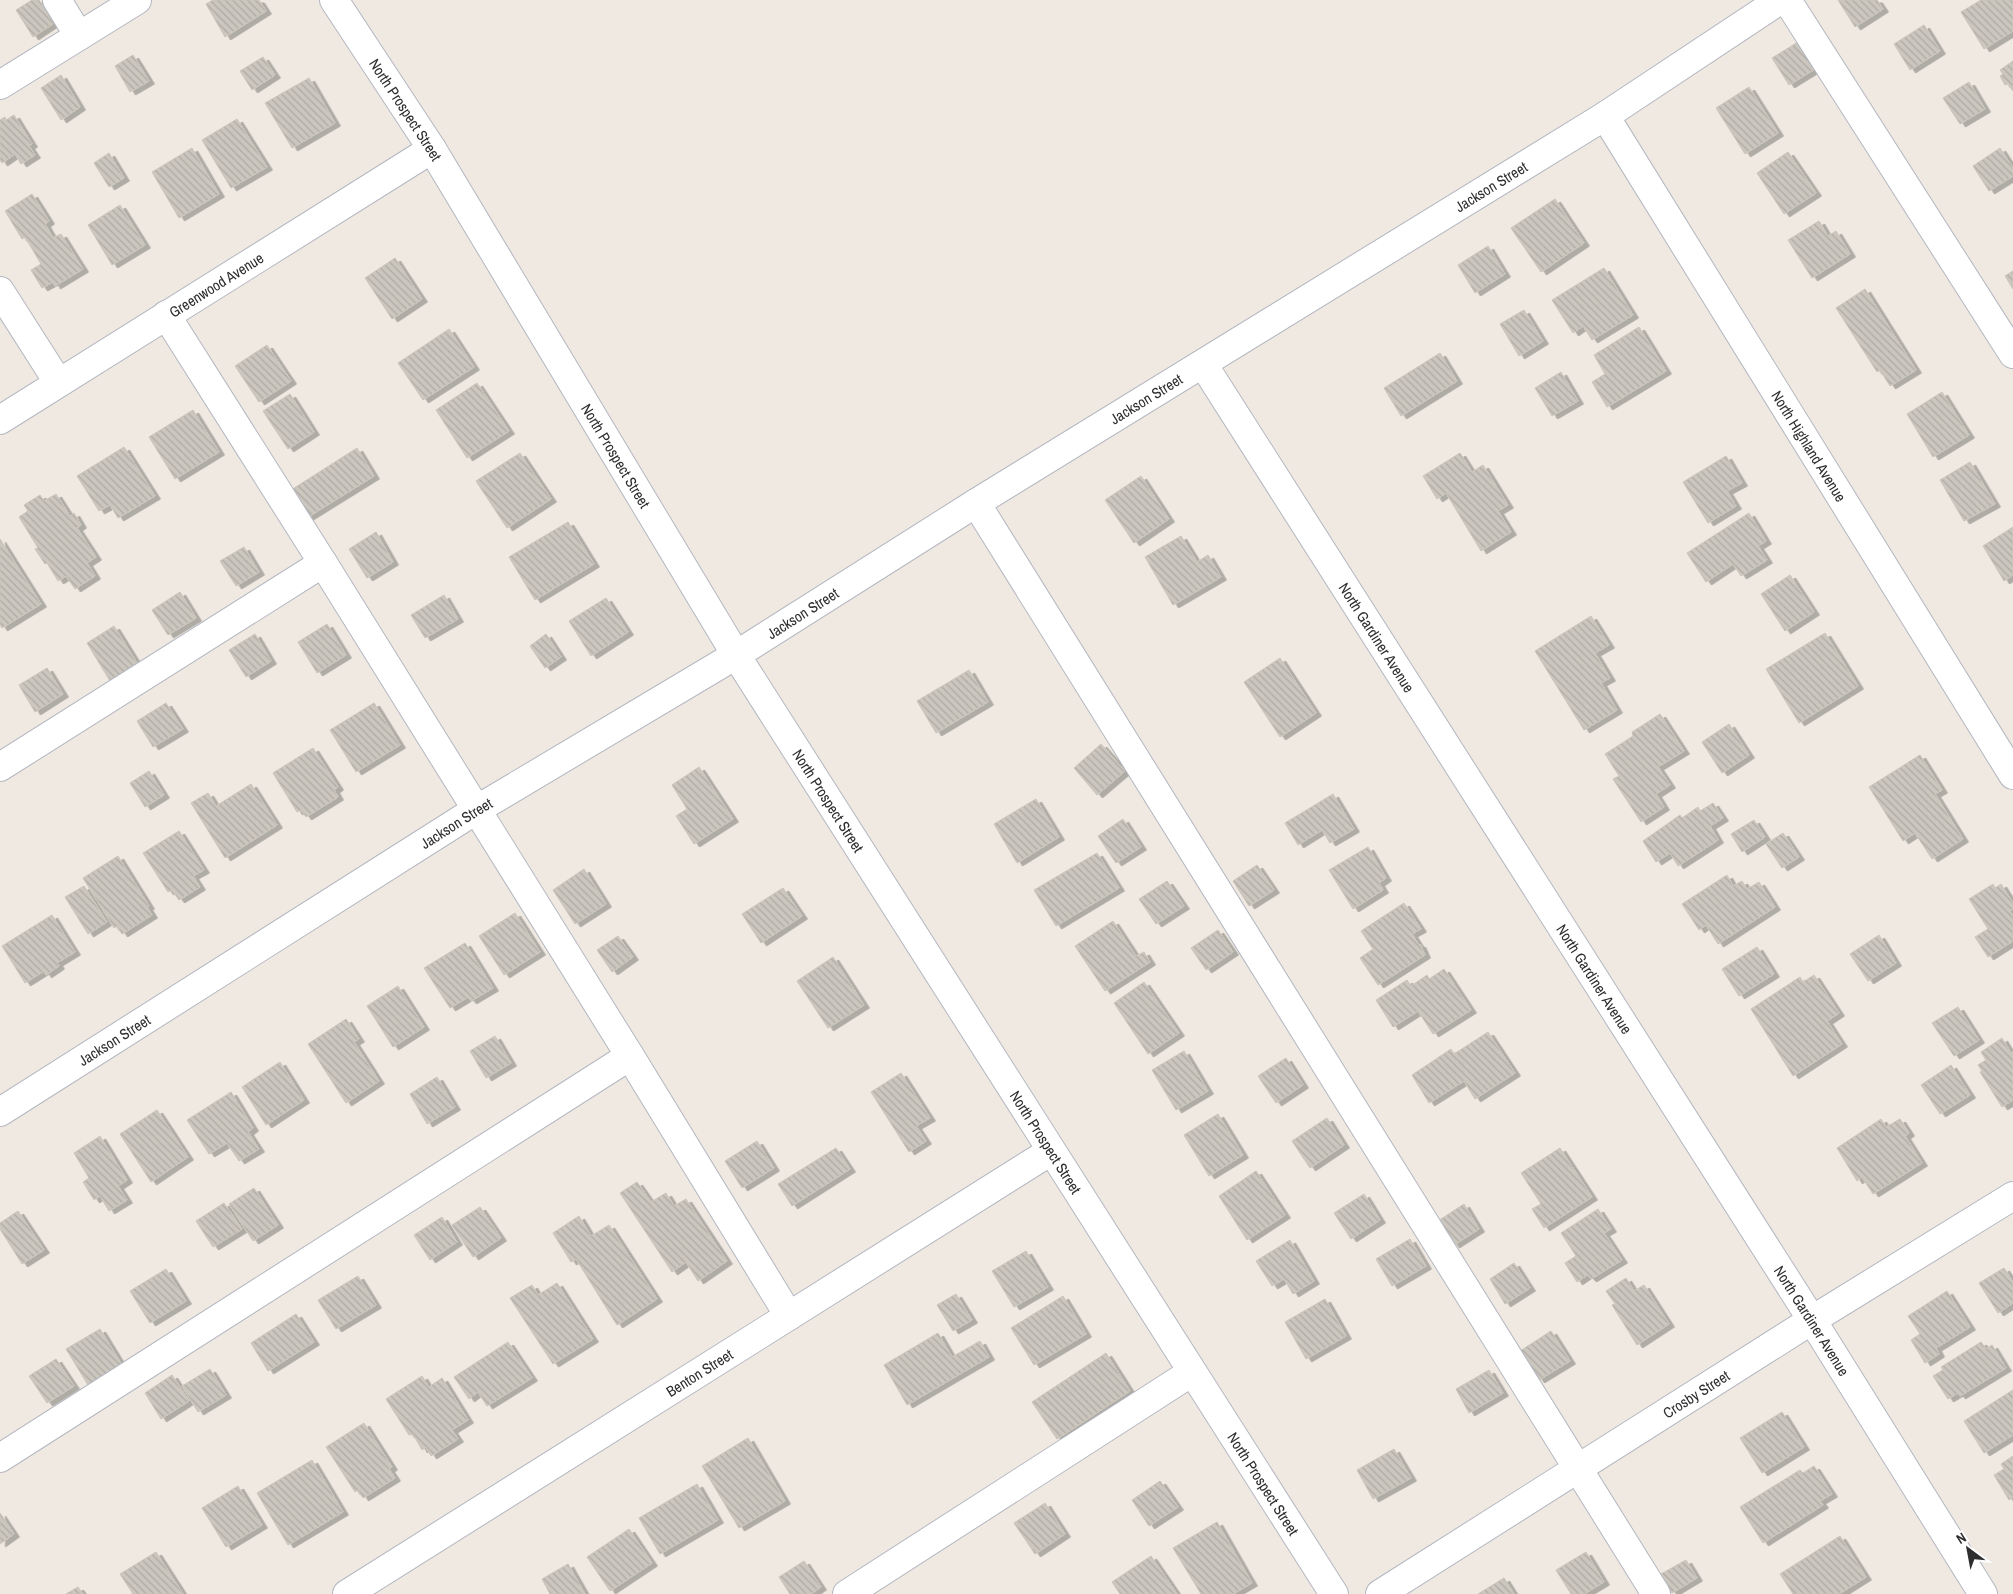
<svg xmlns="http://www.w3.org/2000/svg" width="2013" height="1594" font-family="'Archivo Narrow',sans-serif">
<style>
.building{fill:url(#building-back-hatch);stroke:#cbc5ba;filter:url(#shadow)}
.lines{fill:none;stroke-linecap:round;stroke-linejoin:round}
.minor-casing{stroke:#b4b7c1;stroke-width:30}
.minor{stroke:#fff;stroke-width:28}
.labels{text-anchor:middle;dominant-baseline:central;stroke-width:4;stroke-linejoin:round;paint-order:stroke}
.street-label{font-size:15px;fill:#2e2e2e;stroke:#fff}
</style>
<defs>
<pattern id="building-back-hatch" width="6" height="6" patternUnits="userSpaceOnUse" patternTransform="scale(1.25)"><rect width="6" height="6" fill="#cbc7bf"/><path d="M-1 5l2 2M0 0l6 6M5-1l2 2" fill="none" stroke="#afaba4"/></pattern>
<filter id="shadow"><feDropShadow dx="5.5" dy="3" stdDeviation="0" flood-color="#0004"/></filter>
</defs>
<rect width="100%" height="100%" fill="#efe9e1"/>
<path class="building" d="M32,0H39L54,23L33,37L16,10Z
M213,0H259L266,11L225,37L206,4Z
M1838,0H1877L1883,9L1855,27Z
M1981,0H2013V31L1984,49L1961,12Z
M1924,25L1940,51L1910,70L1894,44Z
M1798,42L1815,69L1789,85L1772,58Z
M133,55L149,81L130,92L115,66Z
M263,57L275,75L252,90L240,71Z
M2013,61V91L2008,84L2005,85L2000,76L2003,74L2000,70Z
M61,75L80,107L61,120L41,88Z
M309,78L335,123L292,148L265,103Z
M1969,82L1985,109L1960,124L1943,98Z
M1749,87L1778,133L1745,154L1716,108Z
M14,115L32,144L29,146L35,155L21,164L15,154L2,163L0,160V120L5,117L6,120Z
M237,119L267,167L231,188L202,140Z
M192,148L219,194L179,218L152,172Z
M2000,148L2013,168V176L1989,191L1973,166Z
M1788,152L1816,193L1784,214L1757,173Z
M109,153L124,178L109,187L94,163Z
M32,194L49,221L45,224L53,238L61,234L83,269L55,286L53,282L42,288L31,270L41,264L25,237L22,239L5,211Z
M1555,199L1584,243L1541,272L1511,228Z
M120,205L145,245L112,265L88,225Z
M1819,221L1828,236L1836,231L1850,254L1812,278L1788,240Z
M1488,246L1505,274L1475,293L1458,265Z
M395,258L422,299L392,319L365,278Z
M1604,268L1633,315L1592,340L1583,326L1573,333L1552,300Z
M2013,271V289L2005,276Z
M1865,289L1916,370L1890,386L1880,370L1877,372L1836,308Z
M1524,310L1543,341L1519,356L1500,324Z
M1639,327L1666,371L1607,407L1592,382L1605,374L1594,355Z
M449,329L474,367L423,400L398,363Z
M267,345L291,381L259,402L235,366Z
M1440,353L1457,381L1401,416L1384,388Z
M1561,372L1578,401L1552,416L1535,388Z
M477,383L509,431L467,458L436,410Z
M1942,392L1969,435L1933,457L1907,414Z
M290,394L314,432L288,449L263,411Z
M193,410L219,452L175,479L149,437Z
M124,447L155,496L118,518L110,505L99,511L77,476Z
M357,448L374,476L308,517L291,490Z
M520,453L551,499L507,528L476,481Z
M1460,453L1472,472L1483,465L1508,505L1498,511L1511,532L1481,551L1446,493L1437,499L1423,476Z
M1726,456L1742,483L1727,491L1736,506L1708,523L1683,482Z
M1970,462L1995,504L1964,521L1940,480Z
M1141,476L1169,519L1134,543L1105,500Z
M56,494L70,516L74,513L81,525L77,528L96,557L87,563L95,576L75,589L66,576L58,581L47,563L45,564L35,549L38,548L19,517L28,511L24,505L40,495L44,501Z
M1749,513L1766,541L1758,546L1767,560L1741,576L1733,564L1706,582L1687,553Z
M568,522L594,564L535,600L509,557Z
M2013,527V575L2004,581L1983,546Z
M376,532L393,562L367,578L349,549Z
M1181,536L1197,562L1208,555L1221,577L1173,605L1145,557Z
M0,539L41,604L2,628L0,625Z
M244,547L259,572L236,586L220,561Z
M1790,575L1814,612L1785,631L1761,594Z
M180,592L196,618L168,635L152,610Z
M444,595L458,619L425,638L411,615Z
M606,598L628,632L591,656L569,621Z
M1591,616L1609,645L1595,653L1610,678L1601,683L1617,710L1584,730L1535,651Z
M327,624L346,655L317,673L298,642Z
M114,626L137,663L110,681L87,643Z
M1825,633L1858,686L1799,723L1766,669Z
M255,634L271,661L246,677L229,650Z
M546,634L561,657L545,668L530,646Z
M1280,658L1316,713L1280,737L1244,682Z
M47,668L63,694L35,712L19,685Z
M969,670L988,702L936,733L917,701Z
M166,703L183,729L153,747L137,721Z
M374,703L400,745L356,772L330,730Z
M1660,714L1684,751L1658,767L1670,785L1656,794L1664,807L1641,822L1613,779L1619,776L1605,754L1633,736L1632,732Z
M1729,724L1749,755L1722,773L1702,742Z
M1101,744L1125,771L1097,795L1074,768Z
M313,748L338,787L334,790L338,797L306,817L301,810L297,812L273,773Z
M1920,755L1942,790L1935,794L1963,839L1932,859L1915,833L1903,841L1869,787Z
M699,767L733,819L694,844L676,816L687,809L672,785Z
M149,771L164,795L145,807L130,783Z
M251,784L277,825L225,858L191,803L208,793L216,806Z
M1333,794L1354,829L1330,843L1322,830L1298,845L1285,823Z
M1036,799L1059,837L1017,863L994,824Z
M1713,803L1723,818L1710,826L1718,840L1678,866L1670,853L1656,862L1643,841L1680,815L1682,818L1698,807L1700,811Z
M1123,819L1141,847L1116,863L1098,836Z
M1754,820L1765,837L1742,852L1731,834Z
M179,831L204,870L193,876L200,887L179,900L172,890L168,892L143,853Z
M1783,833L1799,857L1782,868L1766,844Z
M1368,847L1386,878L1379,883L1383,890L1353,909L1329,870Z
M1097,853L1119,888L1056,926L1034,890Z
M118,856L149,906L147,907L152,915L122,934L117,926L114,928L83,878Z
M1257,865L1274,890L1249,906L1233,881Z
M584,869L606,904L575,924L553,890Z
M1727,875L1733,886L1742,881L1747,889L1759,882L1775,907L1718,944L1706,925L1699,930L1682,904Z
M1167,881L1184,906L1156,924L1139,899Z
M1993,884L1995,888L2001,884L2013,903V909L2010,911L2013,916V941L1988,957L1975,937L1988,929L1969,899Z
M84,886L107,922L88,934L65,897Z
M783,888L802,916L761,943L742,914Z
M1404,903L1421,929L1412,934L1419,945L1420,944L1425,955L1378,985L1360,958L1373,949L1361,931Z
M515,913L540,952L504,975L479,936Z
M52,915L75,952L57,963L59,966L46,975L44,971L25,983L2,946Z
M1113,921L1136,956L1144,952L1150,962L1105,991L1075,946Z
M1218,930L1233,952L1206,970L1191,948Z
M1879,935L1896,963L1868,981L1850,954Z
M618,936L633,957L612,972L597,950Z
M465,943L493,988L471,1001L468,997L450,1008L424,968Z
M1757,947L1774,974L1739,996L1722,969Z
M833,957L864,1005L828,1028L797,981Z
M1444,969L1471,1010L1433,1034L1418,1011L1393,1027L1376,1000L1407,980L1411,986L1427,975L1429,979Z
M1814,975L1839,1013L1827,1021L1842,1044L1793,1076L1751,1009L1800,977L1803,982Z
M1144,982L1179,1033L1148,1054L1114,1003Z
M398,986L424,1027L393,1047L367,1006Z
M1958,1007L1979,1040L1954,1056L1932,1023Z
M346,1019L359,1039L354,1042L379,1081L346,1103L308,1044Z
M1488,1032L1515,1073L1475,1099L1464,1081L1429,1103L1412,1075L1451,1049L1454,1054Z
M495,1036L511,1063L486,1078L470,1051Z
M2002,1038L2011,1053L2013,1052V1100L2002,1107L1980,1072L1982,1071L1978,1065L1986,1060L1981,1052Z
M1184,1051L1208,1091L1176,1110L1152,1070Z
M1286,1058L1303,1085L1276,1103L1258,1076Z
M280,1062L304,1100L266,1125L242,1087Z
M1951,1065L1970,1095L1940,1114L1921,1085Z
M901,1073L930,1118L916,1126L926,1141L909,1152L871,1092Z
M437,1077L455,1107L427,1124L410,1094Z
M231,1092L253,1128L248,1132L259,1149L239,1161L227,1143L209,1154L187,1120Z
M157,1110L188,1157L151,1182L120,1134Z
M1218,1114L1243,1155L1209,1176L1184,1135Z
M1327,1118L1344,1145L1310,1168L1292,1141Z
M1881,1119L1886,1127L1900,1119L1909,1133L1905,1136L1922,1163L1873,1194L1862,1177L1857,1181L1837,1148Z
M100,1136L127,1180L118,1186L127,1200L109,1211L100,1196L94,1200L83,1182L89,1178L74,1153Z
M757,1141L774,1168L742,1188L725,1161Z
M836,1148L850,1169L792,1206L778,1184Z
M1560,1148L1592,1197L1544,1228L1532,1209L1541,1204L1521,1173Z
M1256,1171L1285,1215L1247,1240L1219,1196Z
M637,1182L651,1202L666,1193L674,1206L686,1199L727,1261L698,1281L686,1262L672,1272L620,1193Z
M254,1188L278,1225L253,1241L229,1204Z
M1364,1194L1380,1220L1351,1239L1334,1213Z
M224,1203L242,1229L213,1247L196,1221Z
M1464,1204L1479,1229L1454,1245L1438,1221Z
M480,1207L501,1238L473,1257L452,1225Z
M1598,1209L1611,1229L1604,1233L1622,1260L1591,1279L1587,1275L1577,1282L1565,1263L1576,1256L1561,1233Z
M18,1211L44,1250L22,1264L0,1229V1223Z
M579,1216L591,1236L609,1225L657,1299L617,1325L576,1259L571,1262L553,1233Z
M442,1217L457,1242L430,1260L414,1235Z
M1410,1239L1426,1266L1392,1286L1376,1259Z
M1290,1240L1314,1281L1293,1294L1284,1279L1272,1286L1256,1261Z
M1026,1251L1048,1287L1014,1307L992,1271Z
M1514,1263L1530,1288L1505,1304L1490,1279Z
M2004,1268L2013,1282V1303L1998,1313L1979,1283Z
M166,1269L186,1301L150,1323L130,1291Z
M358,1276L376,1305L336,1329L318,1300Z
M1626,1278L1634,1291L1644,1285L1669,1324L1637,1345L1612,1305L1615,1304L1606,1291Z
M557,1283L593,1339L553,1364L510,1298L532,1285L538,1295Z
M1947,1291L1970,1327L1936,1348L1939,1354L1925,1363L1911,1340L1920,1334L1908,1316Z
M956,1294L972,1320L953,1331L937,1305Z
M1063,1296L1086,1334L1034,1365L1011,1328Z
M1325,1299L1346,1336L1306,1359L1285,1322Z
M296,1314L314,1342L268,1371L251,1343Z
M100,1329L122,1365L88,1385L66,1349Z
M1551,1331L1570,1361L1539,1380L1520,1351Z
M938,1333L952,1357L980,1341L989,1357L907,1405L884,1365Z
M508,1342L532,1378L487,1406L478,1392L469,1399L454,1377Z
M1981,1342L1986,1349L1992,1345L2006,1368L1960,1396L1958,1393L1948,1399L1933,1376L1943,1370L1941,1367Z
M1106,1353L1130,1391L1057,1439L1032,1402Z
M56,1359L74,1386L47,1403L29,1376Z
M210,1369L226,1395L198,1412L182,1386Z
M1489,1370L1503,1393L1469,1413L1456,1389Z
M172,1375L189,1401L161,1419L145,1393Z
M422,1376L429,1387L442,1378L468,1420L452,1430L458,1439L431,1456L426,1447L422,1450L413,1434L409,1435L386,1399Z
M2013,1390V1435L1984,1453L1964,1421Z
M1782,1412L1804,1447L1762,1473L1740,1438Z
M364,1423L392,1467L389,1469L395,1478L363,1498L358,1490L355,1492L326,1447Z
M748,1438L785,1501L739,1528L702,1466Z
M1394,1449L1411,1478L1373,1499L1357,1470Z
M2013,1456V1497L2009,1500L1994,1475L2004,1469L2001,1464Z
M312,1460L343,1512L288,1545L257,1493Z
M1814,1466L1832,1494L1820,1501L1823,1505L1763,1543L1740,1507L1800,1470L1803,1473Z
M1160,1481L1178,1507L1149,1526L1132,1500Z
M697,1484L718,1520L660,1554L639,1518Z
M238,1486L262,1525L226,1547L202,1508Z
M1045,1503L1065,1534L1035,1554L1014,1523Z
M0,1513L14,1534L0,1544Z
M1217,1522L1252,1583L1233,1594H1201L1173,1548Z
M629,1529L652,1563L610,1591L587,1557Z
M1840,1536L1866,1577L1839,1594H1793L1780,1574Z
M156,1552L183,1594H133L120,1574Z
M1586,1552L1604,1582L1584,1594H1571L1556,1570Z
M1151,1556L1177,1594H1120L1112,1582Z
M1686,1560L1697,1578L1672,1593L1661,1574Z
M804,1561L821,1587L811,1594H790L779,1577Z
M568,1564L585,1594H550L542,1579Z
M1504,1578L1514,1594H1478Z
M78,1587L83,1594H66Z"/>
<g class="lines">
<defs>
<g id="minor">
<path d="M57,0L79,36"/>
<path id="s1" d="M334,0L432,149L736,655L1334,1594"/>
<path d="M1787,0L2013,354"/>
<path d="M0,85L137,0"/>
<path id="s2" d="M1605,116L2013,775"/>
<path d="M0,291L58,382"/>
<path id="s3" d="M1203,364L1812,1320L1983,1594"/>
<path id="s4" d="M0,420L432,149"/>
<path d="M976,503L1656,1594"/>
<path d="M323,563L630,1056L789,1316"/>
<path d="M0,767L323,563L166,315"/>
<path id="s5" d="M0,1112L476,810L736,655L976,503L1605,116L1780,0"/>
<path d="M0,1458L630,1056"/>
<path id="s6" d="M347,1594L1051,1151"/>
<path d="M847,1594L1192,1372"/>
<path id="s7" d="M1380,1594L1812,1320L2013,1196"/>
</g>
</defs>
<use href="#minor" class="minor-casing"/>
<use href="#minor" class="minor"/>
</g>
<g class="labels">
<g class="street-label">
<text stroke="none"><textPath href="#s1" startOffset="131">North Prospect Street</textPath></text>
<text stroke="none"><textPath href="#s5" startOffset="1755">Jackson Street</textPath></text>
<text stroke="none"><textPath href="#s4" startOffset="255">Greenwood Avenue</textPath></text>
<text stroke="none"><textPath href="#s5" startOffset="1350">Jackson Street</textPath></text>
<text stroke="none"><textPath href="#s2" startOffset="388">North Highland Avenue</textPath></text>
<text stroke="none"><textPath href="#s1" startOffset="536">North Prospect Street</textPath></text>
<text stroke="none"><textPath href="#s5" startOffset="945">Jackson Street</textPath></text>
<text stroke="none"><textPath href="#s3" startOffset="324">North Gardiner Avenue</textPath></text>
<text stroke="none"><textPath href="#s1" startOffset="941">North Prospect Street</textPath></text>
<text stroke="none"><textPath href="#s5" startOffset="540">Jackson Street</textPath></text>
<text stroke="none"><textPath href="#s3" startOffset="729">North Gardiner Avenue</textPath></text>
<text stroke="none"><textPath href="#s5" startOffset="135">Jackson Street</textPath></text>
<text stroke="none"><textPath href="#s1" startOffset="1346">North Prospect Street</textPath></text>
<text stroke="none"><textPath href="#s3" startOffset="1134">North Gardiner Avenue</textPath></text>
<text stroke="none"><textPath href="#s6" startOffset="416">Benton Street</textPath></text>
<text stroke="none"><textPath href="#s7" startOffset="374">Crosby Street</textPath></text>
<text stroke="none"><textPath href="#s1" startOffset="1751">North Prospect Street</textPath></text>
</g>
</g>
<g transform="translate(1968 1549) rotate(328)" stroke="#ffffff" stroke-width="4" paint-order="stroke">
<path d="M0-4L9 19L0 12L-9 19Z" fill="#2e2e2e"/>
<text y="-8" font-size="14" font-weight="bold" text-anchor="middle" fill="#2e2e2e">N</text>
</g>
</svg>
